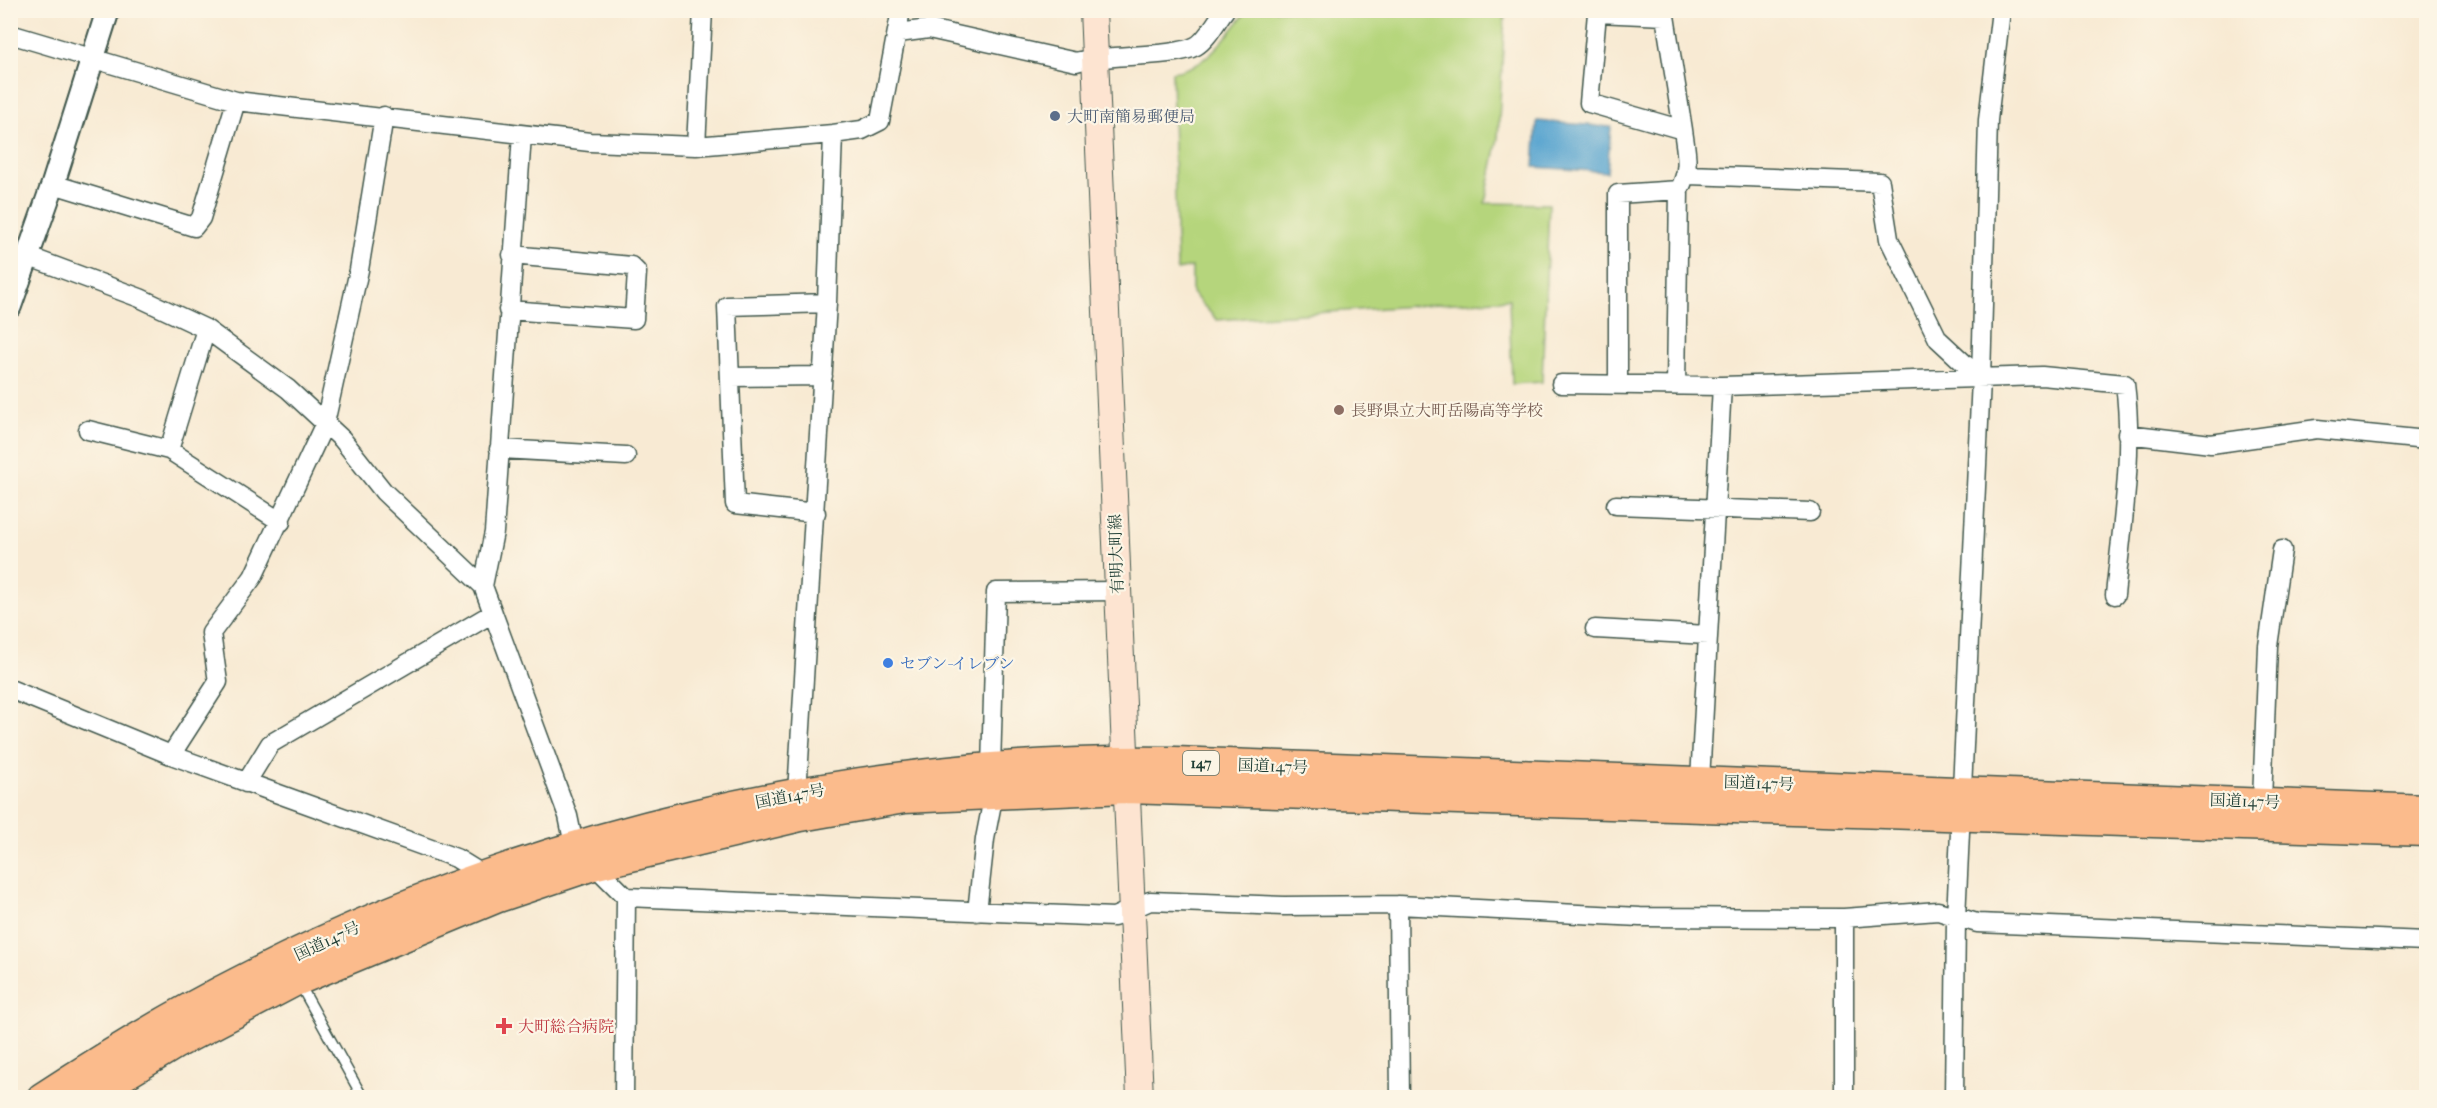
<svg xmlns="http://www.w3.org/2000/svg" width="2437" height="1108" font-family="'IM FELL French Canon','Noto Serif JP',serif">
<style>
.green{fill:#b5d57c;stroke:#6a8958;stroke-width:1.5}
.water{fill:#55a3cf;stroke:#3a7082;stroke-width:1.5}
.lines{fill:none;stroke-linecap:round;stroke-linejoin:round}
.service-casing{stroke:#40574c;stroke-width:12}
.minor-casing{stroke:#40574c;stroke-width:21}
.tertiary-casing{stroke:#40574c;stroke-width:26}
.secondary-casing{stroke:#40574c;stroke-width:28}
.trunk-casing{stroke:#40574c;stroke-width:33}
.service{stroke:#fff;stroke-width:9}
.minor{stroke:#fff;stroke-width:18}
.tertiary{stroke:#fff;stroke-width:22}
.secondary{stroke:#fde4d1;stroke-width:26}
.trunk{stroke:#fbbb8c;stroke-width:30}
.service-dot{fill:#5c6f8a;stroke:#fcf5e5;stroke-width:2}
.education-dot{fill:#8d6e63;stroke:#fcf5e5;stroke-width:2}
.shop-dot{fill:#3f7fe0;stroke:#fcf5e5;stroke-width:2}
.health-dot{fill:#e0444e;stroke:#fcf5e5;stroke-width:2}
.labels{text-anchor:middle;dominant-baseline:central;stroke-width:4.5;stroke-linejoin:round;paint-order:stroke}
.shield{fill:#fcf5e5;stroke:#617469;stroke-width:1.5}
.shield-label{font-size:15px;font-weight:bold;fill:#1f3d34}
.service-label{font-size:16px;fill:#4e5e75;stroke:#fcf5e5;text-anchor:start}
.education-label{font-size:16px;fill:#785e54;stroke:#fcf5e5;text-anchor:start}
.street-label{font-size:16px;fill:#1f3d34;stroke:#fcf5e5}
.shop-label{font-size:16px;fill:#366cbe;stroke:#fcf5e5;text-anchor:start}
.health-label{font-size:16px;fill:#be3a42;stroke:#fcf5e5;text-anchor:start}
</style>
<rect width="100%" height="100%" fill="#fcf5e5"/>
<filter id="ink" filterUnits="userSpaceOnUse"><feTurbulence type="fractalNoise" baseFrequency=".0167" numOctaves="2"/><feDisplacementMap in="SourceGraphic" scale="12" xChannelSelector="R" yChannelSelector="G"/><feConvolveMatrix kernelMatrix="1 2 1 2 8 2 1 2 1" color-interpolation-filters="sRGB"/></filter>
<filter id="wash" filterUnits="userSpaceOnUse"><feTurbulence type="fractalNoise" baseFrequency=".008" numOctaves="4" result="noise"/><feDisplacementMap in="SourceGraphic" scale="24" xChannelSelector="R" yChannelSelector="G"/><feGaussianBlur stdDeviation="1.35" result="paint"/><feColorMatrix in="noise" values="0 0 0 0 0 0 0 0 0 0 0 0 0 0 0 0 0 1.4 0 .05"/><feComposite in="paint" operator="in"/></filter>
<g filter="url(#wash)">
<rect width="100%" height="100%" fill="#f8ead3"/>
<path class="green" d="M1248,10L1505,11L1498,138L1485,203L1549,204L1542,382L1512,384L1509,299L1217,320L1192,293V267L1177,270L1172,72C1207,68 1226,36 1248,10Z"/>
<path class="water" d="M1537,121L1611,127L1607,172L1534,167Z"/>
</g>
<g filter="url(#ink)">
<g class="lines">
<defs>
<path id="service" d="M299,983L363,1098"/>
<path id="minor" d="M898,33L929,29L1076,62C1107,54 1174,58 1196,46C1207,40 1217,20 1225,10
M10,34L236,101L590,142L696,146L833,134L862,130L880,121L901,10
M696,146L703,10
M1688,175L1880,182L1889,239L1938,339L1981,379
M53,184L194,227L201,218L236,101
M27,256L140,298L206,329L288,389L342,439L384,492L483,586L568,816L574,845L626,897L1114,917L1150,901L1284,906L1398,905L1640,917L1844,918L1938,911L1977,923L2426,941
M508,310L634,319L637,272L631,266L512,255
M206,329L169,450L281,522
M730,377L823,376
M1561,384L1722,386L2042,376L2125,384C2134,454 2122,526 2115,595
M1618,384V194L1679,190
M1676,385L1679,190C1691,169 1686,153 1683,130L1665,16L1597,13L1589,103L1683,130
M88,430L169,450
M2127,434L2211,444L2317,429L2426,440
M499,449L626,456
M1616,505L1810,512
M816,513L735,504L727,306L827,303
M483,586L494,532L522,135
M1595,629L1708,635
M10,689L171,755L456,858L490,879
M171,755L218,682L211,633L253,577L325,423L359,270L384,116
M991,768L996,592L1117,591
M1700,780L1722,386
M246,783L270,744L493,613
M797,793L827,303L833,134
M2262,801L2268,646L2282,550
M1398,905L1400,1098
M977,912L985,839L994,793
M1844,918V1098
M624,1098L626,897
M1954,1098L1956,918L1981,379L1988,120L2001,10"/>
<path id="tertiary" d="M10,306L53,184L108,10"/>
<path id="secondary" d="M1093,10L1140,1098"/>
<path id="trunk" d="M42,1098C108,1055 175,1014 245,979C527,834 858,757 1175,762L2426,810
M86,1098L175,1044L293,982L498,897L593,865L801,816L904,798L1126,788L2426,831"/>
</defs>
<use href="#service" class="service-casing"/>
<use href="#minor" class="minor-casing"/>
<use href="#tertiary" class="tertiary-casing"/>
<use href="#secondary" class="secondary-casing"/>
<use href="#trunk" class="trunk-casing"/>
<use href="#service" class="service"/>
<use href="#minor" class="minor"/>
<use href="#tertiary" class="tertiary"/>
<use href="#secondary" class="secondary"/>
<use href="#trunk" class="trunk"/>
</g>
</g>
<circle class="service-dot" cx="1055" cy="116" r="6"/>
<circle class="education-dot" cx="1339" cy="410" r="6"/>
<circle class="shop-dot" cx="888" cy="663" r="6"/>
<path class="health-dot" d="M501 1017h6v6h6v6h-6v6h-6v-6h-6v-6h6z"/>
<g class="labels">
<rect class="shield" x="1183" y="751" width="36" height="24" rx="4.5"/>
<g class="shield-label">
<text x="1201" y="763">147</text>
</g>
<g class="service-label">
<text x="1067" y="116">大町南簡易郵便局</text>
</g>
<g class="education-label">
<text x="1351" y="410">長野県立大町岳陽高等学校</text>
</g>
<g class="street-label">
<text transform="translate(1116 554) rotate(-92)">有明大町線</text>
<text transform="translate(1273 766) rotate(2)">国道147号</text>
<text transform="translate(1759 783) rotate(2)">国道147号</text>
<text transform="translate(790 796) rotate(-11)">国道147号</text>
<text transform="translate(2245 801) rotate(2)">国道147号</text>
<text transform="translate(327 941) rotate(-25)">国道147号</text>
</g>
<g class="shop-label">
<text x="900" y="663">セブン-イレブン</text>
</g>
<g class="health-label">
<text x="518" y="1026">大町総合病院</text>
</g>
</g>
<rect width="2437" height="1108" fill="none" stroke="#fcf5e5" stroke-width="36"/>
</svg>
